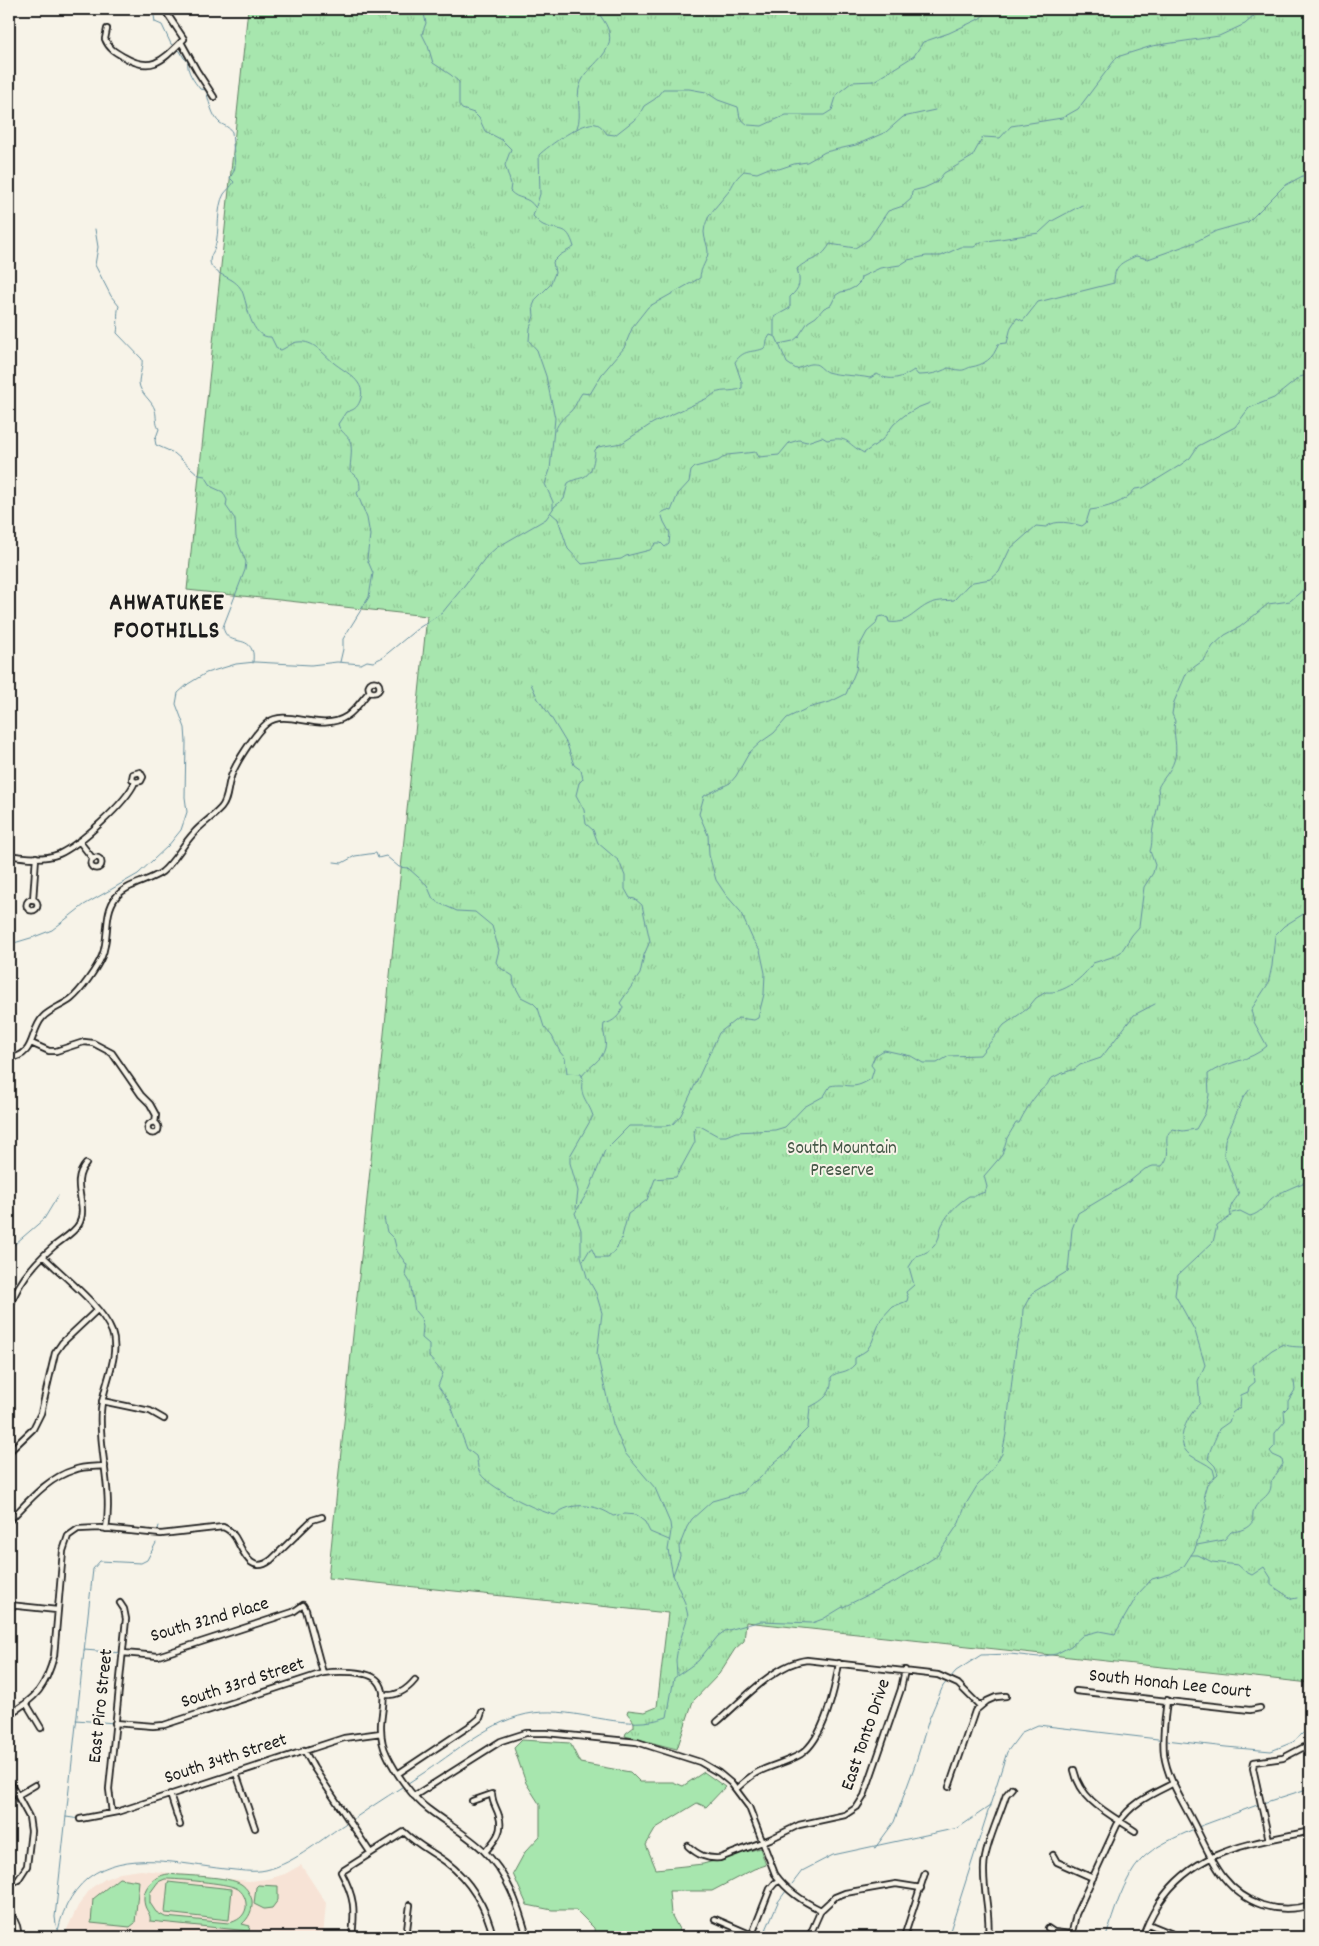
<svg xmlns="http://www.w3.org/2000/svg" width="1319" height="1946" font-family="Dekko,sans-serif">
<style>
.built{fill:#f7e3d6}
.green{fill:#a7e6ae;stroke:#628165;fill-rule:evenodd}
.park{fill:url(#park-tufts);stroke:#628165}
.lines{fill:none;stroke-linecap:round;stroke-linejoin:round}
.stream{stroke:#658fa0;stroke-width:1}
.minor-casing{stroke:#1c1c1c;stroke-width:8}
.minor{stroke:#f7f3e8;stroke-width:4.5}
.labels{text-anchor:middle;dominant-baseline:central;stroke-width:4;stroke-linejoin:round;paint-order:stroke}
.park-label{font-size:19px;fill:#465948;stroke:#f7f3e8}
.street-label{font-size:19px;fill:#1c1c1c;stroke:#f7f3e8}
.district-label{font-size:24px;font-weight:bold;letter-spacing:1px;fill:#1c1c1c;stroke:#f7f3e8}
</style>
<defs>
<pattern id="park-tufts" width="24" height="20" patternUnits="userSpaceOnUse" patternTransform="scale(1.25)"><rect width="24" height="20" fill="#a7e6ae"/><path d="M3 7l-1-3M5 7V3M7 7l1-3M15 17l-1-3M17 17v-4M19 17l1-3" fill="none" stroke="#8fc595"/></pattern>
</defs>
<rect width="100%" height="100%" fill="#f7f3e8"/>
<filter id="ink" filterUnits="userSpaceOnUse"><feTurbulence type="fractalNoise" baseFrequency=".02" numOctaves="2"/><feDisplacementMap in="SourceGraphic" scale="10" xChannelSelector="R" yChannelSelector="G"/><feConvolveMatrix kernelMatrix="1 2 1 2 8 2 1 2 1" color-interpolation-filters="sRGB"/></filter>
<g filter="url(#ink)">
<path class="built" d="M301,1865L326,1903L323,1937H66L67,1929L78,1906L91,1888L105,1879L120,1873L141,1870L249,1881L268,1879L285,1874Z"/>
<path class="green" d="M522,1740L570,1743L580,1763L630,1772L640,1782H673L683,1786L704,1772L725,1787L706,1807L697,1803L656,1828L646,1845L656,1869L703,1864L760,1848L766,1865L754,1869L712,1891H669L671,1914L683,1937H595L594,1928L576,1910H552L527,1905L513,1874L525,1852L540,1836V1805L526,1783L514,1748Z
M168,1874C185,1876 229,1876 241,1884C247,1888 250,1894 252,1900C253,1910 249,1918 242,1924L250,1926L249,1931L150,1921C151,1914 147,1912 145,1906C140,1889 153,1876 168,1874ZM165,1879C177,1879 227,1883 236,1888C243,1891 247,1900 246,1908C244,1917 237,1921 229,1923L165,1917L156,1912L150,1903V1893L158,1882Z
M119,1878L139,1881L135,1923L130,1927L91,1923L93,1899Z
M168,1882L232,1889L229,1920L165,1913Z
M258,1885L278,1886V1900L272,1908L264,1909L254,1904L256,1887Z"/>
<path class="park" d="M248,9H1310V1683L746,1622L744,1641L735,1649L719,1674L693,1701L677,1749L625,1736L626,1733L634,1727V1722L627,1713L628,1710L645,1712L657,1707L668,1613L328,1578L427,616L187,590Z"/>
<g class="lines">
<path class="stream" d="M153,9L155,22L162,25L171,44L180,51L184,58L188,61C186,71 194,81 200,89L206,90C208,98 212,117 220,123C225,126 229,127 232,132L235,166L234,171L230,178L234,182C231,187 227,190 224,194C216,207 220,232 215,247C214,252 210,255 210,261C211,276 235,275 242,291C248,305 250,338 271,337L277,349L281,350C286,348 293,342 298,342C314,340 323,354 334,363C345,372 368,382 360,401C357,408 354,410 346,412L338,424C340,432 347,434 350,441C353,450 350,462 350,471C358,477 360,478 360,489L357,493L367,518L370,535L367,559L373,573L369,597L343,639V649L340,662
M423,9L426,23L422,34L428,46L433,63L451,75L459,82V105L462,109L474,113L479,118L485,131L502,140L511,149L505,165L511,184L510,191C519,201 527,195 535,207
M577,128C583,113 575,99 580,85C587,64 617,54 608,29C606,23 601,17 598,12L599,9
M95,229L98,247L95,265L111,296L119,306C116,315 119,323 117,333L142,359C143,368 139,375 139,383C140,394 152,400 155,410C157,417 155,423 159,429L155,440L156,445L174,453L199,475L205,476L212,487L223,492L227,500L226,506L235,519L236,537L246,562L245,570L223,627C227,647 246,635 252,650C254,653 253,659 253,663
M774,336V317L790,308V297C800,288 801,282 797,269C809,257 819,263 830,244L855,248L869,239L888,211L903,206L911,199L912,191L924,188L937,182L944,173L972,157L983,137L1000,138L1011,126L1062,118L1078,109L1117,57L1152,46L1219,36L1245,24L1262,9
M779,344L793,341L798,337L808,322L816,317L824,308L831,305L836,295L841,292L847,291L855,287L860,282L861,277L880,268L900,265L908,260L926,256H941L961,247H974L981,242L1039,233L1052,221L1082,205
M555,431C559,421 564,417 571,411C576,406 578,398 582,393L590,394L602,374L624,348L633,326L648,307L700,278C700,268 708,260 708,252C708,245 704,239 704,232C705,217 716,207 725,196C734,186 732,181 744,171L757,173L769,168L779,169L794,164L807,162L825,152L856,145L886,132L903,117L935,110
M553,508V502L545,484L550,470L555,418L546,376L537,350L529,341L530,328L534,316L533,306L536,299L550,285L555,273L553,262L560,255L574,247C567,223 560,233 543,225C539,223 536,219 533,216L540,194L539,155C548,146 584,120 596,124C601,125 604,130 607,134L615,135L638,117L644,106L655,99L663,89H689L706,92L718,100L738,107L740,118L748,125L762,126L786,115H824L832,110L837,94L852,82L874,81L914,56L923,42L949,33L979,19L991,9
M551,513L558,519L568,549L582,564L621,559L626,556L650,550L656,543H661L665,547L669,544L670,533L664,522L661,513L667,510L671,511L678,494L689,482L691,471L695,467L718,461L727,455L756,452L759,457L779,455L789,443L799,440L807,442L822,437L827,440C850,436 845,443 864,453L882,440L894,424L905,415L917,408L930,403
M531,684L538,699L549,714L567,744L574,765L581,770L583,779L579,783L576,795L584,810L586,824L593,830L598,843L619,861L625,876V889L630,898L635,899L642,905L650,941L644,955L640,974L620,1003L623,1007C620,1016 613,1022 604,1024C602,1032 607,1040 605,1048C602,1061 589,1066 582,1076
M334,862L342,863L355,856L376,853L378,858L386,856L399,867L408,868L427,885L433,899L441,904L457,911L475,912L492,926L499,950L496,962L499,967L513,976L514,984L521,997L533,1003L538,1008L544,1027L552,1036L560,1052L565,1058L567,1073L581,1074L583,1078C578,1096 588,1100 593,1116L570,1156V1163L578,1191L576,1208
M9,942L14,943L34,937L52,930L84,905L138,874L168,846L181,830L187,812L185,797L186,742L185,728L176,704L178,693L188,684L206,673L236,664L255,662L311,665L337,662L361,664L367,661L373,662L383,657L417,629L442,613L460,591L486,557L496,548L546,519L555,506L564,499L568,483C574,479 579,479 584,477C593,472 594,460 595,450L598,447L622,443L653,423L710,397C720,387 730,394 742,388V383L735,362C745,347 756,354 766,347L767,340L770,335L776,337L787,363L796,369C801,368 809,363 814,364C819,364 822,370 827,372C841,376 856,375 870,378L877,374C890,382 902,378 914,370L918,375C929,375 939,373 948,368C952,368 955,370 959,370C964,371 967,368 971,367C983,365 994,359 998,344L1007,343L1011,327L1017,318L1023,321L1038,302L1114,283C1114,265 1121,263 1136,256L1148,259L1193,243L1216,231L1248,222L1284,186L1310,172
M1232,1213L1240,1211L1250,1216C1261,1213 1263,1207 1271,1199C1276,1194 1303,1182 1310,1181
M384,1218L387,1232L394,1239L397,1251L407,1265L405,1274L410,1282L415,1311L421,1318L423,1327L422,1338L429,1344V1357L443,1373L438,1386L450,1403L467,1449L476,1456C478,1461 477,1466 479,1471C483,1485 539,1512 555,1515C570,1501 597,1504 613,1516L625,1514L636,1515L645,1522L650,1532L669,1540
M9,1249L44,1219L58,1196
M583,1261L590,1249H592L596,1258H608L615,1250L621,1240L628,1214L647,1200L655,1179L676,1177L695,1142L694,1133L696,1126H700L718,1136H726L736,1132L775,1130L785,1127L804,1107L824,1096L830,1086C849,1082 850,1092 871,1079L874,1069L871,1065L875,1056L884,1050L911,1056L923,1063H937L949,1056L980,1055L1004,1025L1027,1009L1036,998L1046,992C1064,994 1083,978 1093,963L1112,957L1121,952L1132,935L1139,927L1144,887L1153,873L1155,865L1150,851C1153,843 1151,836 1153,828C1155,814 1161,802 1158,788C1162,779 1171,771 1174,761C1179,747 1172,734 1175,721L1172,714L1174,702L1187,672L1204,660L1213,646L1225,635L1240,627L1268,604L1290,601L1310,584
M1216,1476L1218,1474L1215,1466L1208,1459C1209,1450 1216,1439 1219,1429L1229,1422L1232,1413L1240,1407L1241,1395L1248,1392L1249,1387L1255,1382L1253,1365L1272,1350L1283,1344C1291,1348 1301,1346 1310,1348
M158,1529L159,1526
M1197,1545L1224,1540L1231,1532C1240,1531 1248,1529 1253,1521C1250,1498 1273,1501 1271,1482L1283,1464L1282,1459L1273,1455L1270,1451L1275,1446V1433L1285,1421L1284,1411L1288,1407V1401L1295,1390L1294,1381
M1191,1555H1198L1212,1562L1238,1565L1246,1572L1252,1575L1264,1567L1271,1578V1585L1292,1599L1297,1598
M673,1575L668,1550L671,1531L670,1523L655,1488L625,1453L613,1424L597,1354L602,1313L596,1293L587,1277L581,1256V1230L575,1213L590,1188L605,1150L629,1126H665L672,1125L681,1115L719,1033L738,1018L754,1020L758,1018L764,994L765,973L760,950L753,940L740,911L726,895L716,880L709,855L708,835L699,814L704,796L730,783L736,776L749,753L761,742L774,733L787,718L808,708L830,702L846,694L856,670L859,647L867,632L876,624L878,617L883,616L888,618L889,622C906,625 914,612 927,605C936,600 945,601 954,600L968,585L973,582L991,579L999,572L1010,549L1036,526L1046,527C1056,519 1071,523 1082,526L1086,523L1090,510C1106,508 1125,503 1135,489L1143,488L1179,466L1190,458L1198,446L1235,427L1249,408L1274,398L1300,377L1310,374
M84,1650L122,1653
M677,1675L676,1660L678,1647L688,1616L685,1603L673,1575L680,1556L679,1547L687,1527L692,1519L712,1501L744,1492L750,1484L759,1479L775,1462L789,1451L793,1443L808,1428L810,1407C824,1400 833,1393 831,1377C838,1370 846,1375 855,1364V1358L867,1350L872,1342L881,1319L892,1307L907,1301L908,1297L906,1292L914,1285L909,1267L916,1256C928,1253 935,1248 939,1237C940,1233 940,1229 942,1225C948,1213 958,1203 969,1196H974L985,1192L987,1187L984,1176L1002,1155L1007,1138L1016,1123H1019C1024,1113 1031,1101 1039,1092C1045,1086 1046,1088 1050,1079L1060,1074L1075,1069L1080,1065L1101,1058L1134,1015L1155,1004
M76,1720L114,1723
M1263,1803L1310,1788
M66,1817L80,1819
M352,1820C376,1803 401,1788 425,1772C461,1748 498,1714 543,1712C585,1710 626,1732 667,1717L674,1678L698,1661L718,1636L725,1631L761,1621L812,1623L823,1619L841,1608L895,1582L937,1556L959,1523L966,1504L977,1486L991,1471L1002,1454L1006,1434L1014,1362L1017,1342L1022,1327L1023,1309L1032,1293L1068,1271L1072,1229L1078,1213L1125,1185L1145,1169L1153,1166H1162C1175,1152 1159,1138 1173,1129L1183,1131L1196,1129L1205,1113L1209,1095L1208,1074C1226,1061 1250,1062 1267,1046L1254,1022L1251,1010L1268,984L1272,966L1275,935L1284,926L1310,910
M1198,1827L1260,1804
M875,1848L894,1822L915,1765L929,1719L943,1686L956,1671L981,1655L1010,1654L1039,1657L1056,1654L1071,1646L1083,1635L1099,1631L1115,1634L1138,1594L1152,1579L1170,1574L1184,1566L1195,1549L1207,1508L1204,1494L1207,1484L1215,1477L1213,1469C1206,1463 1197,1460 1190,1455C1172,1441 1189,1415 1200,1403L1198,1381L1205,1365L1195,1331L1175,1295L1178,1275L1213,1242L1217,1226L1231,1216C1228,1206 1234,1202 1239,1194L1224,1154L1225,1140L1243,1098L1250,1089
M789,1888L802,1871L833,1855L958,1828L990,1806
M57,1931L55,1917L93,1569L100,1561L141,1563L147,1560L156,1543
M57,1937C60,1915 70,1893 88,1878C125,1849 181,1864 225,1869C238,1870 253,1873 266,1870C296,1863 322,1838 348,1822
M763,1937L778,1902L786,1891
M948,1937L1007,1752L1022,1732L1038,1725L1226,1747L1271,1751L1293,1742L1310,1727
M1106,1937C1114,1912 1123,1880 1141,1860C1154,1846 1177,1837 1194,1829"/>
<defs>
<path id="minor" d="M164,9L184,39L181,42L197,71L214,97
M107,29L105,39C109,49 115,52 124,57C151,73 162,61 181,42
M368.5 687a5.5 5.5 0 1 1 11 0a5.5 5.5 0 1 1-11 0Z
M79,841L93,859
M9,855C25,858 44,860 59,854C79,845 126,803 135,782L141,781L143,777L140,772L133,774L132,779L135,782
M90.5 863a5.5 5.5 0 1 1 11 0a5.5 5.5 0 1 1-11 0Z
M26.5 905a5.5 5.5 0 1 1 11 0a5.5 5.5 0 1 1-11 0Z
M33,900L36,857
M31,1043L49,1051H56L84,1042L93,1043L112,1053L141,1095L150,1104L156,1115L155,1123
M9,1058C36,1056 29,1032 43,1017C51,1009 62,1006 71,999C81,991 97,968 102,956C110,937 103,914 116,897C126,884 148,882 162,872C174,862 182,846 193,834C201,824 212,818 221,808C228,800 227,790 230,780C233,766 256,732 267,723C287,707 320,734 347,716C357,709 362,699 370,691
M147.5 1128a5.5 5.5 0 1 1 11 0a5.5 5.5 0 1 1-11 0Z
M43,1256C63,1276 102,1306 112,1332C121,1357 102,1386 101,1411C98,1450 113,1489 106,1529
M9,1309C17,1283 33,1264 53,1247C61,1240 74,1233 79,1224C89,1205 69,1183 86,1164
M102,1401L150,1411L164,1419
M9,1452L33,1429L41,1413L55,1353L62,1343L97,1310
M9,1521C28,1502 47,1478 74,1470C83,1466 95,1467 105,1466
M9,1605L57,1610
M123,1653L158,1656L293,1612L303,1605L306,1610L323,1673
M1076,1691L1250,1710L1260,1708
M383,1695C397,1696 406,1691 415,1680
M1167,1700C1165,1718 1162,1736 1164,1754C1167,1777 1181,1799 1192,1820C1210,1854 1221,1891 1262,1905C1278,1910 1294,1910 1310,1905
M26,1703L41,1728
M9,1714C36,1699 46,1686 54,1656L63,1551L68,1536L78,1529L100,1528L161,1534L223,1527C228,1529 232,1532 235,1537C243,1550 250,1576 271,1560L312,1520L322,1517
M717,1722C741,1702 775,1663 807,1660L938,1675L958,1684L980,1706
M115,1723L153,1726L164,1725L323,1673C336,1671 369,1670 378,1681C389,1693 380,1714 381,1729C381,1738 383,1747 387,1755C395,1772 413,1798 428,1809C446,1823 466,1834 483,1850C508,1874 518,1905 527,1937
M304,1750L314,1768L370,1852
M1074,1770C1081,1802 1110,1814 1135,1831
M236,1773L255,1828
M399,1773L474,1723L480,1718L482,1712
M9,1780L29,1817L31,1831L27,1866L18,1880L9,1884
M949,1787L975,1711L987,1701L996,1697L1006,1696
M736,1789C743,1783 750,1776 758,1772C772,1765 788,1762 801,1754C824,1739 835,1689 839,1663
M170,1794L180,1825
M18,1795L35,1785
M414,1796L501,1741L526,1733H547L637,1742L700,1762L719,1773L731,1783L749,1807L775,1874C787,1891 802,1901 821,1910
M472,1801L492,1794C492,1803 497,1808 499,1816C504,1832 494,1841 485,1852
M112,1813L109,1789L126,1619L124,1609L120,1603
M80,1819L117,1812L344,1738L381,1733
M1269,1840L1253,1768L1254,1762L1283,1758L1310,1744
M688,1846C698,1855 706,1859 720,1858L770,1839L799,1825L845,1815L857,1807L864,1796L901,1689L905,1670
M1053,1855L1057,1862L1093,1878
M9,1908L17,1926L19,1937
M715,1919L752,1935
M1148,1924L1180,1937
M1048,1928L1054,1932L1071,1934
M352,1937C355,1909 355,1898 341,1872L404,1832C416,1844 432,1852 446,1862C470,1880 487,1908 493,1937
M406,1937L410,1905
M751,1937L770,1889L775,1883L780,1881
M809,1937L821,1910L835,1897L845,1893L896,1884L921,1888
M904,1937L925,1873
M988,1937C991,1914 983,1892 984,1868C984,1848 1000,1815 1006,1795L1012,1788
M1071,1937L1076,1914L1117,1825C1132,1802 1150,1795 1174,1783
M1143,1937C1146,1925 1153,1913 1159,1903C1195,1848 1252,1844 1310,1831"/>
</defs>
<use href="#minor" class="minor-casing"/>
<use href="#minor" class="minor"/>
</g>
</g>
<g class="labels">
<g class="park-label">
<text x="842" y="1149">South Mountain<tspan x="842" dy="22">Preserve</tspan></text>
</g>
<g class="street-label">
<text transform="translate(210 1621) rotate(-16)">South 32nd Place</text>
<text transform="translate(243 1684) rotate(-18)">South 33rd Street</text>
<text transform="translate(1170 1685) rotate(6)">South Honah Lee Court</text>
<text transform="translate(102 1706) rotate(-84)">East Piro Street</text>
<text transform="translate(867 1735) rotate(-71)">East Tonto Drive</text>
<text transform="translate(226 1760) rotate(-18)">South 34th Street</text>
</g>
<g class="district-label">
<text x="167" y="604">AHWATUKEE<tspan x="167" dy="28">FOOTHILLS</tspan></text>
</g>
</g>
<rect width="1319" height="1946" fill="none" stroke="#f7f3e8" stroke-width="30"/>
<rect x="15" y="15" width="1289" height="1916" fill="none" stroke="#1c1c1c" stroke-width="2" filter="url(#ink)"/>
</svg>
